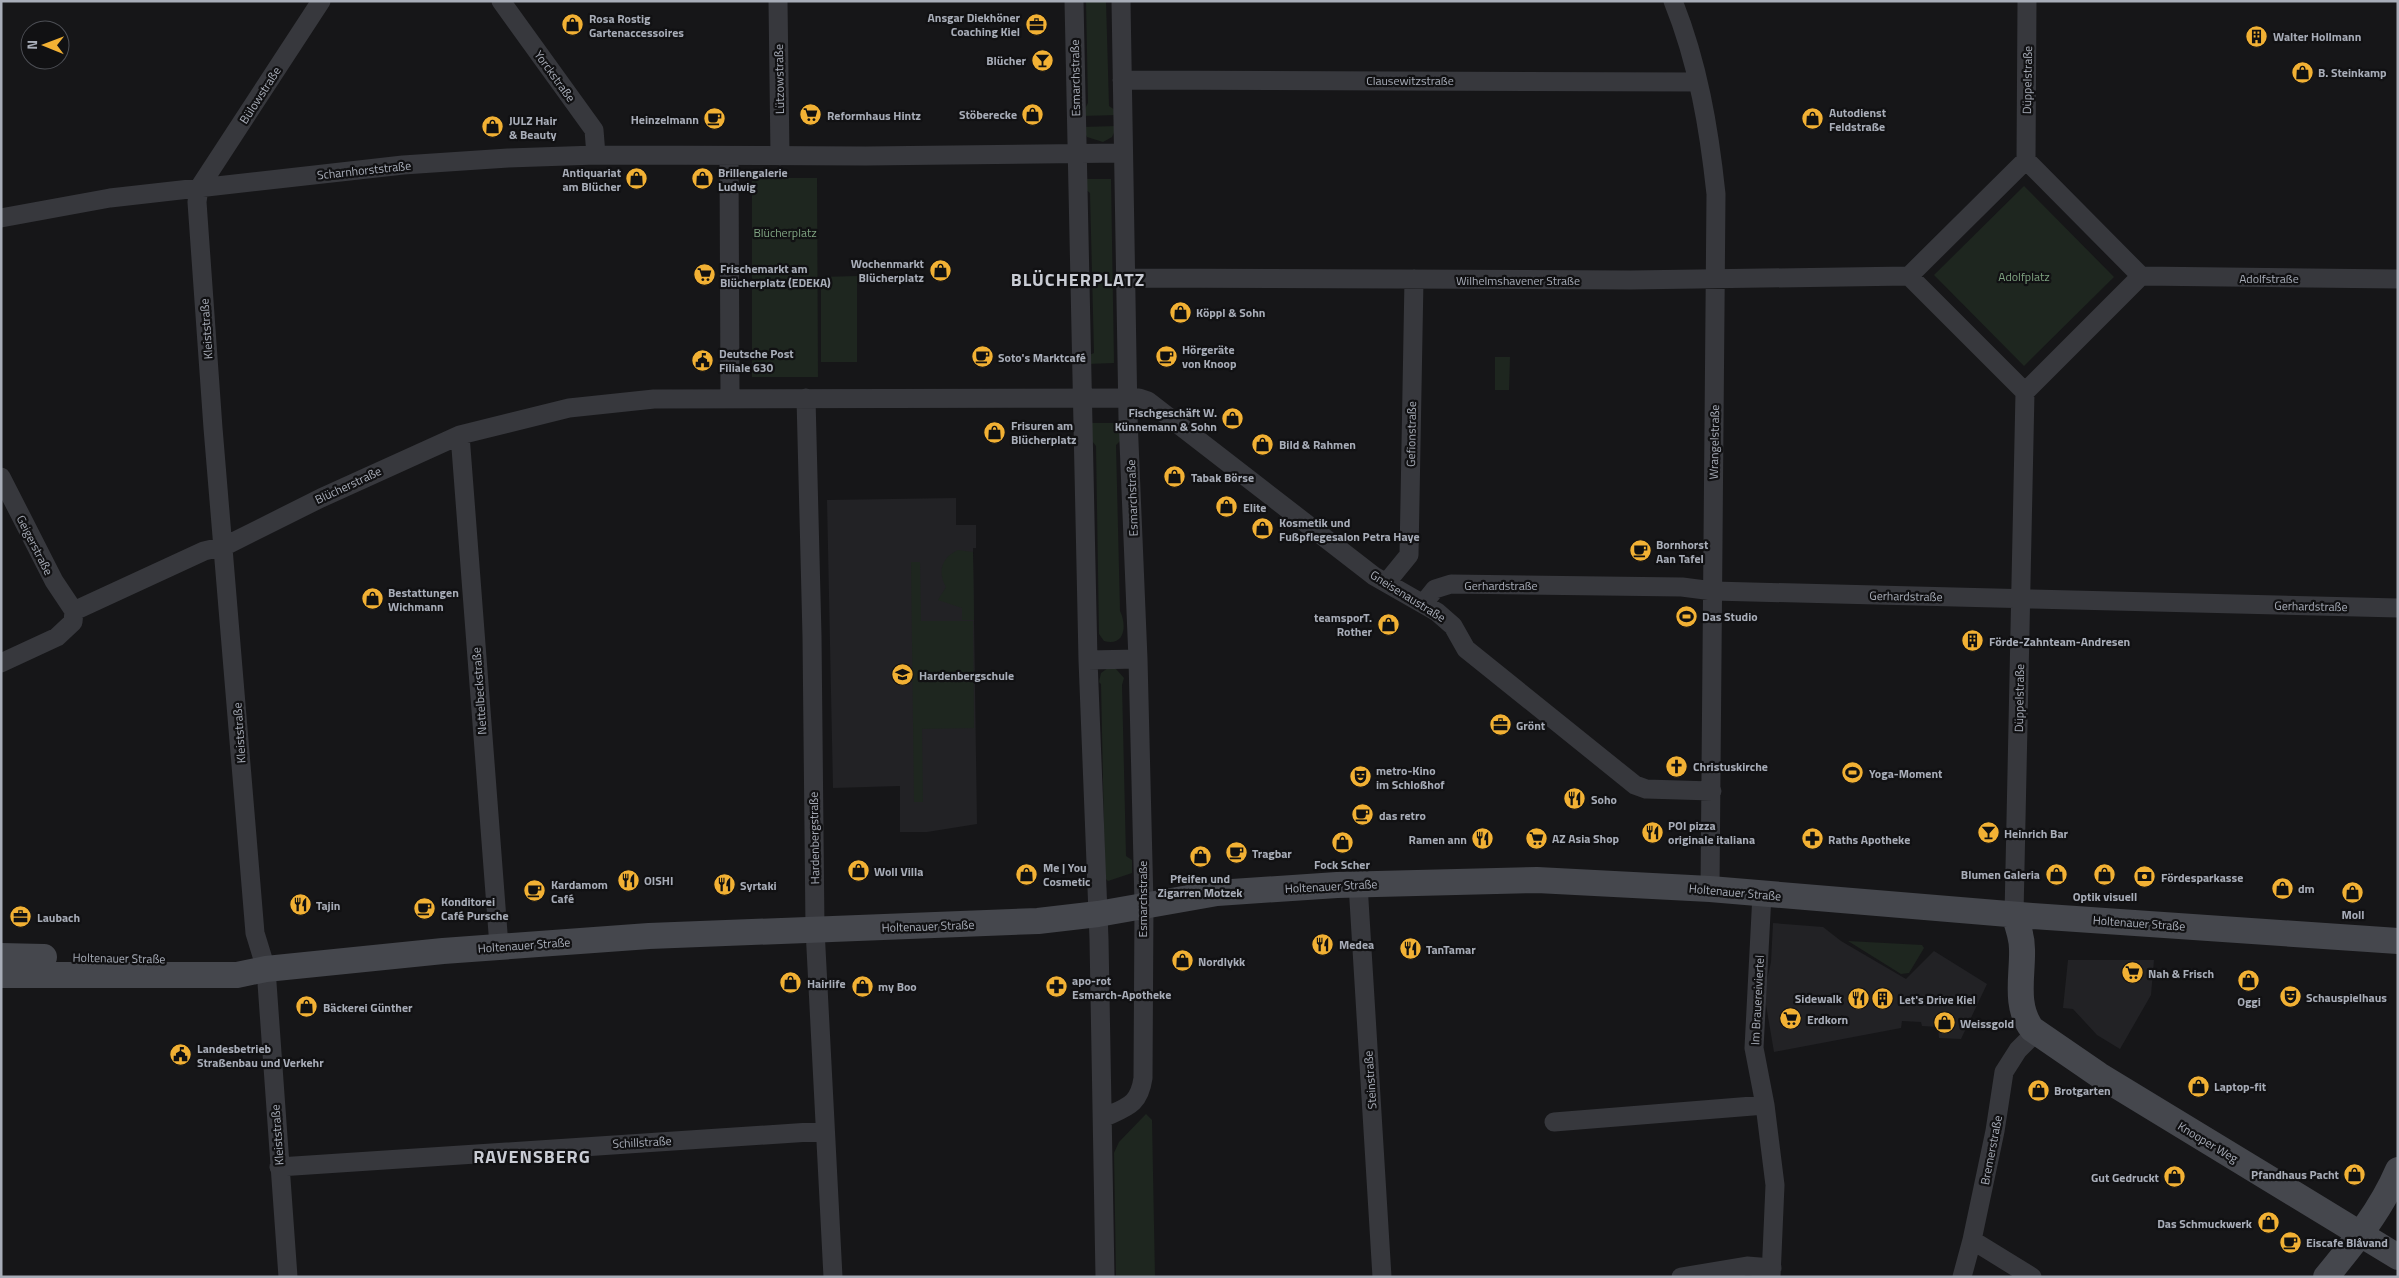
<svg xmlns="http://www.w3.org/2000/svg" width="2399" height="1278" font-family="'Titillium Web',sans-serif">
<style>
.built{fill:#222225}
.green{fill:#1e261f}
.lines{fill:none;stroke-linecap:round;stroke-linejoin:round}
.street{stroke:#37383d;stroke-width:19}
.secondary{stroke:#45474d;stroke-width:26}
.labels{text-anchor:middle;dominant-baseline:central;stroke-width:4.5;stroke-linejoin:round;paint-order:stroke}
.poi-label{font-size:12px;font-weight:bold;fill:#a8adb8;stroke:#111113;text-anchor:start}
.street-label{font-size:12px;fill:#a8adb8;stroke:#111113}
.park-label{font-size:12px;fill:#7fa381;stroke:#111113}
.district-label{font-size:18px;font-weight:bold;letter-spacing:1px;fill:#c9ccd4;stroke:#111113}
</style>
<rect width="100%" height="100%" fill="#161618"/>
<path class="built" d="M956,498V525H976V548H973V552L977,824L927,832H900V786L833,788L827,500Z
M1773,923L1823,927L1841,941L1906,979L1934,951L1987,984L1961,1039L1939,1038L1938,1027L1922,1026L1921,1022L1902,1021L1901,1028L1774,1052L1764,993L1771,962Z
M2068,960H2154L2151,995L2120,1049L2097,1035L2073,1009L2063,1008Z"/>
<path class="green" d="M1086,1H1106L1109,106L1118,112V115L1081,116L1088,103Z
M1117,126L1112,137L1103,142L1087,137L1082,127Z
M752,178H817L818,377H752Z
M1083,179H1111L1114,363L1087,364V356L1094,353L1090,193L1084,188Z
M2024,186L2114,277L2024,366L1934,275Z
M857,276V362H821V277Z
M1495,357H1510L1509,390H1495Z
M1092,423H1122V439L1116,445L1120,611C1127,625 1125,647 1104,641L1099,634L1096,446L1092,441Z
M958,550L973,552L974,620H962V608L938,600L946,587C937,572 942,557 958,550Z
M911,562H920L921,621H973L974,728L922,729L923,802H914Z
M1108,668L1116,669L1124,678L1122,685L1126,856L1132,860V873L1108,881L1105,878L1101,684L1099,682L1101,673Z
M1848,941L1922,945L1924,948L1909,973L1901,974Z
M1146,1114L1152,1120L1155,1277H1116L1114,1153L1119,1142Z"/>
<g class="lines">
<path class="street" d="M501,1L594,130L596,155
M778,1L780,156
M1074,1L1088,660L1099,939L1105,1277
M1673,1C1698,63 1709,128 1716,194L1710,889
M1122,80L1698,82
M729,156L730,399
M2026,160L2141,276L2025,392L1909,276Z
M2026,160L2027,1
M1,218L110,198L403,165L508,158L596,155L866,156L1123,153
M2141,276L2398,279
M1126,278L1631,280L1909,276
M806,398L812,636L815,929L833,1277
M460,435L499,946
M1,477L54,581L74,611
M1387,582L1409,555L1414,279
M1423,604L1435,589L1451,584L1682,587L1713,591L2398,608
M74,611L204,551L225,546L321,498L460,435L569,408L654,399L1139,398L1148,401L1374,576L1437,612L1453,626L1466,649L1635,785L1646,789L1712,791
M1088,660L1138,659
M1,663L57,637L73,622L74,611
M1358,884L1382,1277
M1762,894L1754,1048L1765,1105L1775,1185L1771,1277
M2014,915L2025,392
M1103,1118C1126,1107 1139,1106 1143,1078L1144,904L1138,659L1128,418L1121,1
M1554,1122L1765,1105
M279,1167L825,1131
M1972,1240L2032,1277
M288,1277L266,969L255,933L213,428L197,202L199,188L321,1
M1681,1277L1747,1266L1772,1268
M1962,1277L1972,1240L1995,1131L2004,1072L2018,1050L2036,1032"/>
<path class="secondary" d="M2014,915C2018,926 2022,937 2022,949C2023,974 2014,1006 2032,1029L2099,1075L2398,1257
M1,956L44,957
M1,975H237L266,969L443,951L649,936L1038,921L1098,914L1217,893L1337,885L1537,880L1710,889L2032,916L2398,941
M2326,1277C2354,1243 2381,1210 2398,1170"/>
</g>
<defs>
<symbol id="office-disc" viewBox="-11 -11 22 22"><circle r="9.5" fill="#f2b134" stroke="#111113"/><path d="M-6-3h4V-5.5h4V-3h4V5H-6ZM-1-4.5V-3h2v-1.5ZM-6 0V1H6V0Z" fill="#111"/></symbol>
<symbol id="shop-disc" viewBox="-11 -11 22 22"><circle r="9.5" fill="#f2b134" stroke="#111113"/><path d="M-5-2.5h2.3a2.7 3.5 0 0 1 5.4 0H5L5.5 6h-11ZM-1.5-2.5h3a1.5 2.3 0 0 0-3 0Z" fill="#111"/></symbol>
<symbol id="building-disc" viewBox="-11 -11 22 22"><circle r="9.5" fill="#f2b134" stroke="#111113"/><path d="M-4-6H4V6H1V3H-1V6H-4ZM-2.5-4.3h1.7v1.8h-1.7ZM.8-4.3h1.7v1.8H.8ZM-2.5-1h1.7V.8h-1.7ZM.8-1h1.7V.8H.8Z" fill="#111"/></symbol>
<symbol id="bar-disc" viewBox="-11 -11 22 22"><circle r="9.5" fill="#f2b134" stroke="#111113"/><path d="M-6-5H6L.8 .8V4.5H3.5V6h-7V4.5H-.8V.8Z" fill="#111"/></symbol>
<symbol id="supermarket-disc" viewBox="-11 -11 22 22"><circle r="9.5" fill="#f2b134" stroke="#111113"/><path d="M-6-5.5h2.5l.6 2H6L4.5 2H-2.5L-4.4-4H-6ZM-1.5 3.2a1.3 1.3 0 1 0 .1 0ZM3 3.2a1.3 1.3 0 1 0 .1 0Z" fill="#111"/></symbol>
<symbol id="cafe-disc" viewBox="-11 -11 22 22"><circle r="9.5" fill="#f2b134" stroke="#111113"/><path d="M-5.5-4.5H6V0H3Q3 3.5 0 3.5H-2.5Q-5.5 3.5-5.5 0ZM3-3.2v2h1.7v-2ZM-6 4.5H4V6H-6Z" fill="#111"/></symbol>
<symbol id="civic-disc" viewBox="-11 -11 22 22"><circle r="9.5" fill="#f2b134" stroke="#111113"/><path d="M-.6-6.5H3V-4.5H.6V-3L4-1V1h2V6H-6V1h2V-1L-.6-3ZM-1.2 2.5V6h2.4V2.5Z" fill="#111"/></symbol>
<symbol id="stadium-disc" viewBox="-11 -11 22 22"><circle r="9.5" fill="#f2b134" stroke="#111113"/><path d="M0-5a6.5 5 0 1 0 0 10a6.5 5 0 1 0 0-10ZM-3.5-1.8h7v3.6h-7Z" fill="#111"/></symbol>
<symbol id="school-disc" viewBox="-11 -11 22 22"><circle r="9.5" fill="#f2b134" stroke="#111113"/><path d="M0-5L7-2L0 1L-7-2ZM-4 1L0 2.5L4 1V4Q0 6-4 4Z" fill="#111"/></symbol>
<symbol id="church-disc" viewBox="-11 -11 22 22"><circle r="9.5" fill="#f2b134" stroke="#111113"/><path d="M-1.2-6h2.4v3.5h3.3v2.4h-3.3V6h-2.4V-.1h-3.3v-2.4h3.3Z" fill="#111"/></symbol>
<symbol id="theatre-disc" viewBox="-11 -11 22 22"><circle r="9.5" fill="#f2b134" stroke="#111113"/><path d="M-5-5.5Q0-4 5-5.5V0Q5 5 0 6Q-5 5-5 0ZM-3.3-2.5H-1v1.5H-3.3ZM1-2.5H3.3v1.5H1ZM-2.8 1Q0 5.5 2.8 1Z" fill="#111"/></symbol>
<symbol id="restaurant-disc" viewBox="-11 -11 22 22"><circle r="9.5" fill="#f2b134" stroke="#111113"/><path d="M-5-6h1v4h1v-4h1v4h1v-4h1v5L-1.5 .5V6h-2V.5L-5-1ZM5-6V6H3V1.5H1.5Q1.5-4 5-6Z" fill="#111"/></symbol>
<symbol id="pharmacy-disc" viewBox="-11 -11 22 22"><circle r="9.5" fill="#f2b134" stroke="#111113"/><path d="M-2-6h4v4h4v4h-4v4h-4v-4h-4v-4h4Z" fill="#111"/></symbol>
<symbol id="bank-disc" viewBox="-11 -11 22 22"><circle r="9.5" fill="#f2b134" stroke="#111113"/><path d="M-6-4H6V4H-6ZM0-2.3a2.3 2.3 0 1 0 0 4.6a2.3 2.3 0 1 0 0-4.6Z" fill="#111"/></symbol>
</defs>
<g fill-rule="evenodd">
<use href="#office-disc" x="1024" y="12" width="25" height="25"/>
<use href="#shop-disc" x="560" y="12" width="25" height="25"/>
<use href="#building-disc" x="2244" y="24" width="25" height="25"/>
<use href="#bar-disc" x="1030" y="48" width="25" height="25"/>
<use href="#shop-disc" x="2290" y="60" width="25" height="25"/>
<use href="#shop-disc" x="1020" y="102" width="25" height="25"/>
<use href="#supermarket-disc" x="798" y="102" width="25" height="25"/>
<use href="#cafe-disc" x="702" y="106" width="25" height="25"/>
<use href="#shop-disc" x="1800" y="106" width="25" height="25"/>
<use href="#shop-disc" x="480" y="114" width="25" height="25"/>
<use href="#shop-disc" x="624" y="166" width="25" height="25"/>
<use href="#shop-disc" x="690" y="166" width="25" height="25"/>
<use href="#shop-disc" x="928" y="258" width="25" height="25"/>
<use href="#supermarket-disc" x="692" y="262" width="25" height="25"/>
<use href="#shop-disc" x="1168" y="300" width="25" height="25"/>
<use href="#cafe-disc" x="1154" y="344" width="25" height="25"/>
<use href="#cafe-disc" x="970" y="344" width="25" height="25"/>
<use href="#civic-disc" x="690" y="348" width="25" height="25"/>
<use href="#shop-disc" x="1220" y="406" width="25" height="25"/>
<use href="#shop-disc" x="982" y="420" width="25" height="25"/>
<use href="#shop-disc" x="1250" y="432" width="25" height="25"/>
<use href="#shop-disc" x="1162" y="464" width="25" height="25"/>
<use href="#shop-disc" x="1214" y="494" width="25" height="25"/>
<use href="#shop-disc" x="1250" y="516" width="25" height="25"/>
<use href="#cafe-disc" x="1628" y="538" width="25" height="25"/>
<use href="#shop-disc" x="360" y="586" width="25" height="25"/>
<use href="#stadium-disc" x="1674" y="604" width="25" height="25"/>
<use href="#shop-disc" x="1376" y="612" width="25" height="25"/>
<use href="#building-disc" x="1960" y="628" width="25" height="25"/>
<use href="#school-disc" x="890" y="662" width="25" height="25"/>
<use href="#office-disc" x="1488" y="712" width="25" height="25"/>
<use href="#church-disc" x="1664" y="754" width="25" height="25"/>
<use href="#stadium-disc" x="1840" y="760" width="25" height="25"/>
<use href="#theatre-disc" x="1348" y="764" width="25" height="25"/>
<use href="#restaurant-disc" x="1562" y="786" width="25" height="25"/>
<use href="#cafe-disc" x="1350" y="802" width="25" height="25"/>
<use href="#restaurant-disc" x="1640" y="820" width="25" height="25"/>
<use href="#bar-disc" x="1976" y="820" width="25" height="25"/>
<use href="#supermarket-disc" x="1524" y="826" width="25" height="25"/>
<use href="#restaurant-disc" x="1470" y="826" width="25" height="25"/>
<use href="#pharmacy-disc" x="1800" y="826" width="25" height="25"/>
<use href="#shop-disc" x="1330" y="830" width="25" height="25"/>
<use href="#cafe-disc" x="1224" y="840" width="25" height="25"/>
<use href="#shop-disc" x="1188" y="844" width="25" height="25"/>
<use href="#shop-disc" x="846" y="858" width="25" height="25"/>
<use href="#shop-disc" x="1014" y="862" width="25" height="25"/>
<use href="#shop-disc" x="2044" y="862" width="25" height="25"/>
<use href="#shop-disc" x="2092" y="862" width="25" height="25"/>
<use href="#bank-disc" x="2132" y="864" width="25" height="25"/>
<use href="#restaurant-disc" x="616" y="868" width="25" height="25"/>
<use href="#restaurant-disc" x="712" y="872" width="25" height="25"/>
<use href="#shop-disc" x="2270" y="876" width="25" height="25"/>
<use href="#cafe-disc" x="522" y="878" width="25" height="25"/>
<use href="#shop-disc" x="2340" y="880" width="25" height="25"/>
<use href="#restaurant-disc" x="288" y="892" width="25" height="25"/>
<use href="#cafe-disc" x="412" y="896" width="25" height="25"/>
<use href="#office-disc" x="8" y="904" width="25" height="25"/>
<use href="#restaurant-disc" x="1310" y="932" width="25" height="25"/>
<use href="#restaurant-disc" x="1398" y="936" width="25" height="25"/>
<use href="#shop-disc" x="1170" y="948" width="25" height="25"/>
<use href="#supermarket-disc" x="2120" y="960" width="25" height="25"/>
<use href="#shop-disc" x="2236" y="968" width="25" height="25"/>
<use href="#shop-disc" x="778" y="970" width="25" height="25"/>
<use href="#shop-disc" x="850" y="974" width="25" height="25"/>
<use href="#pharmacy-disc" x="1044" y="974" width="25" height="25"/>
<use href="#theatre-disc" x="2278" y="984" width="25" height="25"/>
<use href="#restaurant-disc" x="1846" y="986" width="25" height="25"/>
<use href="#building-disc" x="1870" y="986" width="25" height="25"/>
<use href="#shop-disc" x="294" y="994" width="25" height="25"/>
<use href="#supermarket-disc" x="1778" y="1006" width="25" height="25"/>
<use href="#shop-disc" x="1932" y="1010" width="25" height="25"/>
<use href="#civic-disc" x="168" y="1042" width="25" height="25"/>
<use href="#shop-disc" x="2186" y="1074" width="25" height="25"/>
<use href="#shop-disc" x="2026" y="1078" width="25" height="25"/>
<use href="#shop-disc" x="2342" y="1162" width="25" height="25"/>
<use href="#shop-disc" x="2162" y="1164" width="25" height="25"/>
<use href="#shop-disc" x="2256" y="1210" width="25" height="25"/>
<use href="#cafe-disc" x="2278" y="1230" width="25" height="25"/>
</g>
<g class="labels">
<g class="poi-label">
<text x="1020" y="17" text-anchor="end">Ansgar Diekhöner<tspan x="1020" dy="14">Coaching Kiel</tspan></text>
<text x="589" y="18">Rosa Rostig<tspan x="589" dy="14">Gartenaccessoires</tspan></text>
<text x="2273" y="36">Walter Hollmann</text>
<text x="1026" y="60" text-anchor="end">Blücher</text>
<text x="2318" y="72">B. Steinkamp</text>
<text x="1829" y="112">Autodienst<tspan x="1829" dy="14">Feldstraße</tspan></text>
<text x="1017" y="114" text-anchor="end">Stöberecke</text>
<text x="827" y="115">Reformhaus Hintz</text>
<text x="699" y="119" text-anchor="end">Heinzelmann</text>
<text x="509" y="120">JULZ Hair<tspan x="509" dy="14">&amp; Beauty</tspan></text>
<text x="621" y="172" text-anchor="end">Antiquariat<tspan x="621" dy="14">am Blücher</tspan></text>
<text x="718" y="172">Brillengalerie<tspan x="718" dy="14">Ludwig</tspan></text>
<text x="924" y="263" text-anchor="end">Wochenmarkt<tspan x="924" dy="14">Blücherplatz</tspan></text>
<text x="720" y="268">Frischemarkt am<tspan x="720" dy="14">Blücherplatz (EDEKA)</tspan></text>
<text x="1196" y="312">Köppl &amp; Sohn</text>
<text x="1182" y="349">Hörgeräte<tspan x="1182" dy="14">von Knoop</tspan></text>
<text x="719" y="353">Deutsche Post<tspan x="719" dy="14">Filiale 630</tspan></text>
<text x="998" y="357">Soto's Marktcafé</text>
<text x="1217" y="412" text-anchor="end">Fischgeschäft W.<tspan x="1217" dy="14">Künnemann &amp; Sohn</tspan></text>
<text x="1011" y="425">Frisuren am<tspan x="1011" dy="14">Blücherplatz</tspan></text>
<text x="1279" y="444">Bild &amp; Rahmen</text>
<text x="1191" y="477">Tabak Börse</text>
<text x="1243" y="507">Elite</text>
<text x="1279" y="522">Kosmetik und<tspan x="1279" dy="14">Fußpflegesalon Petra Haye</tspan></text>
<text x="1656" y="544">Bornhorst<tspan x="1656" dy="14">Aan Tafel</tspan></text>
<text x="388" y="592">Bestattungen<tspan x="388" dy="14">Wichmann</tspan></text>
<text x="1702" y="616">Das Studio</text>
<text x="1372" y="617" text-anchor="end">teamsporT.<tspan x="1372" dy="14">Rother</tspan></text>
<text x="1989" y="641">Förde-Zahnteam-Andresen</text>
<text x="919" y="675">Hardenbergschule</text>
<text x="1516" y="725">Grönt</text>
<text x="1693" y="766">Christuskirche</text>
<text x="1376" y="770">metro-Kino<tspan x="1376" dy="14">im Schloßhof</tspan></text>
<text x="1869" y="773">Yoga-Moment</text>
<text x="1591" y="799">Soho</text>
<text x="1379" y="815">das retro</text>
<text x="1668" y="825">POI pizza<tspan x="1668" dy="14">originale italiana</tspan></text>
<text x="2004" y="833">Heinrich Bar</text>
<text x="1552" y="838">AZ Asia Shop</text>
<text x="1467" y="839" text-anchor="end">Ramen ann</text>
<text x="1828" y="839">Raths Apotheke</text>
<text x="1252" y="853">Tragbar</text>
<text x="1342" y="864" text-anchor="middle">Fock Scher</text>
<text x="1043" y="867">Me | You<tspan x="1043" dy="14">Cosmetic</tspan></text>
<text x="874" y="871">Woll Villa</text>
<text x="2040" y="874" text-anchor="end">Blumen Galeria</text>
<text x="2161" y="877">Fördesparkasse</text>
<text x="1200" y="878" text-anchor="middle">Pfeifen und<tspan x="1200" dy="14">Zigarren Motzek</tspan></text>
<text x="644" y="880">OISHI</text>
<text x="551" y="884">Kardamom<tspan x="551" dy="14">Café</tspan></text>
<text x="740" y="885">Syrtaki</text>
<text x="2298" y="888">dm</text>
<text x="2105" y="896" text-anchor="middle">Optik visuell</text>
<text x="441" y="901">Konditorei<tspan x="441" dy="14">Café Pursche</tspan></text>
<text x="316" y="905">Tajin</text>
<text x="2353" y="914" text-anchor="middle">Moll</text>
<text x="37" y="917">Laubach</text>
<text x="1339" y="944">Medea</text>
<text x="1426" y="949">TanTamar</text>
<text x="1198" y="961">Nordlykk</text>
<text x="2148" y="973">Nah &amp; Frisch</text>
<text x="1072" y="980">apo-rot<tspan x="1072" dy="14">Esmarch-Apotheke</tspan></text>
<text x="807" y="983">Hairlife</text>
<text x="878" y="986">my Boo</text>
<text x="2306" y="997">Schauspielhaus</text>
<text x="1842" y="998" text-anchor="end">Sidewalk</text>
<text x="1899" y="999">Let's Drive Kiel</text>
<text x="2249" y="1001" text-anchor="middle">Oggi</text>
<text x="323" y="1007">Bäckerei Günther</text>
<text x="1807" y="1019">Erdkorn</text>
<text x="1960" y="1023">Weissgold</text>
<text x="197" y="1048">Landesbetrieb<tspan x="197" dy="14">Straßenbau und Verkehr</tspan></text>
<text x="2214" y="1086">Laptop-fit</text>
<text x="2054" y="1090">Brotgarten</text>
<text x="2339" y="1174" text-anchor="end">Pfandhaus Pacht</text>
<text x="2159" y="1177" text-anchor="end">Gut Gedruckt</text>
<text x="2252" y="1223" text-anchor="end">Das Schmuckwerk</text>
<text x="2306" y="1242">Eiscafe Blåvand</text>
</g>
<g class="street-label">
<text transform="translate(555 76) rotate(54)">Yorckstraße</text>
<text transform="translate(1075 78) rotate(-91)">Esmarchstraße</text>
<text transform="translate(779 79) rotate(-91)">Lützowstraße</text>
<text x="1410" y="80">Clausewitzstraße</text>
<text transform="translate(2027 80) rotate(-89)">Düppelstraße</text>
<text transform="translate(260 95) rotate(-57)">Bülowstraße</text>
<text transform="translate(364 170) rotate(-6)">Scharnhorststraße</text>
<text x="2269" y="278">Adolfstraße</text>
<text x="1518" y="280">Wilhelmshavener Straße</text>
<text transform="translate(206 329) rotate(-94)">Kleiststraße</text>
<text transform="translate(1411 434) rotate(-89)">Gefionstraße</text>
<text transform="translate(1714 442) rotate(-89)">Wrangelstraße</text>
<text transform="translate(348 485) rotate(-25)">Blücherstraße</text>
<text transform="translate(1132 498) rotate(-92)">Esmarchstraße</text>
<text transform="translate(35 545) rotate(63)">Geigerstraße</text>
<text x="1501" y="585">Gerhardstraße</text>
<text transform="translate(1408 596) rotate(32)">Gneisenaustraße</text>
<text transform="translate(1906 596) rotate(1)">Gerhardstraße</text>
<text transform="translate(2311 606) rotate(1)">Gerhardstraße</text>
<text transform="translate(479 691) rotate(-94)">Nettelbeckstraße</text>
<text transform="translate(2019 698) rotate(-89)">Düppelstraße</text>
<text transform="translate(239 733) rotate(-94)">Kleiststraße</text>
<text transform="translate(814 838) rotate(-91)">Hardenbergstraße</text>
<text transform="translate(1331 886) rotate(-3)">Holtenauer Straße</text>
<text transform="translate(1735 892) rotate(5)">Holtenauer Straße</text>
<text transform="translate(1142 899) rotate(-90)">Esmarchstraße</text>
<text transform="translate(2139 923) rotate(4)">Holtenauer Straße</text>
<text transform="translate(928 926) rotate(-2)">Holtenauer Straße</text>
<text transform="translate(524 945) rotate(-4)">Holtenauer Straße</text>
<text transform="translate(119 958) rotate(1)">Holtenauer Straße</text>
<text transform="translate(1757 1000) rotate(-87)">Im Brauereiviertel</text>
<text transform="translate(1370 1080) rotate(-94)">Steinstraße</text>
<text transform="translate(277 1135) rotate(-94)">Kleiststraße</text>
<text transform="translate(642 1142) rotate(-3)">Schillstraße</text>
<text transform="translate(2208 1142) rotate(31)">Knooper Weg</text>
<text transform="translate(1991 1150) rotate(-79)">Bremerstraße</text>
</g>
<g class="park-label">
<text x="785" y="232">Blücherplatz</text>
<text x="2024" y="276">Adolfplatz</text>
</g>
<g class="district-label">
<text x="1078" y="279">BLÜCHERPLATZ</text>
<text x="532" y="1156">RAVENSBERG</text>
</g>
</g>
<rect width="2399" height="1278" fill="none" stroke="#a8adb8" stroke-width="5"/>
<g transform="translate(45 45) rotate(271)"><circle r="24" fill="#111113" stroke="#4d4f55"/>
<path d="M0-4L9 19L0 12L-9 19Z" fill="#f2b134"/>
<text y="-8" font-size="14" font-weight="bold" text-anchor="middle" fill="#a8adb8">N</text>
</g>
</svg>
